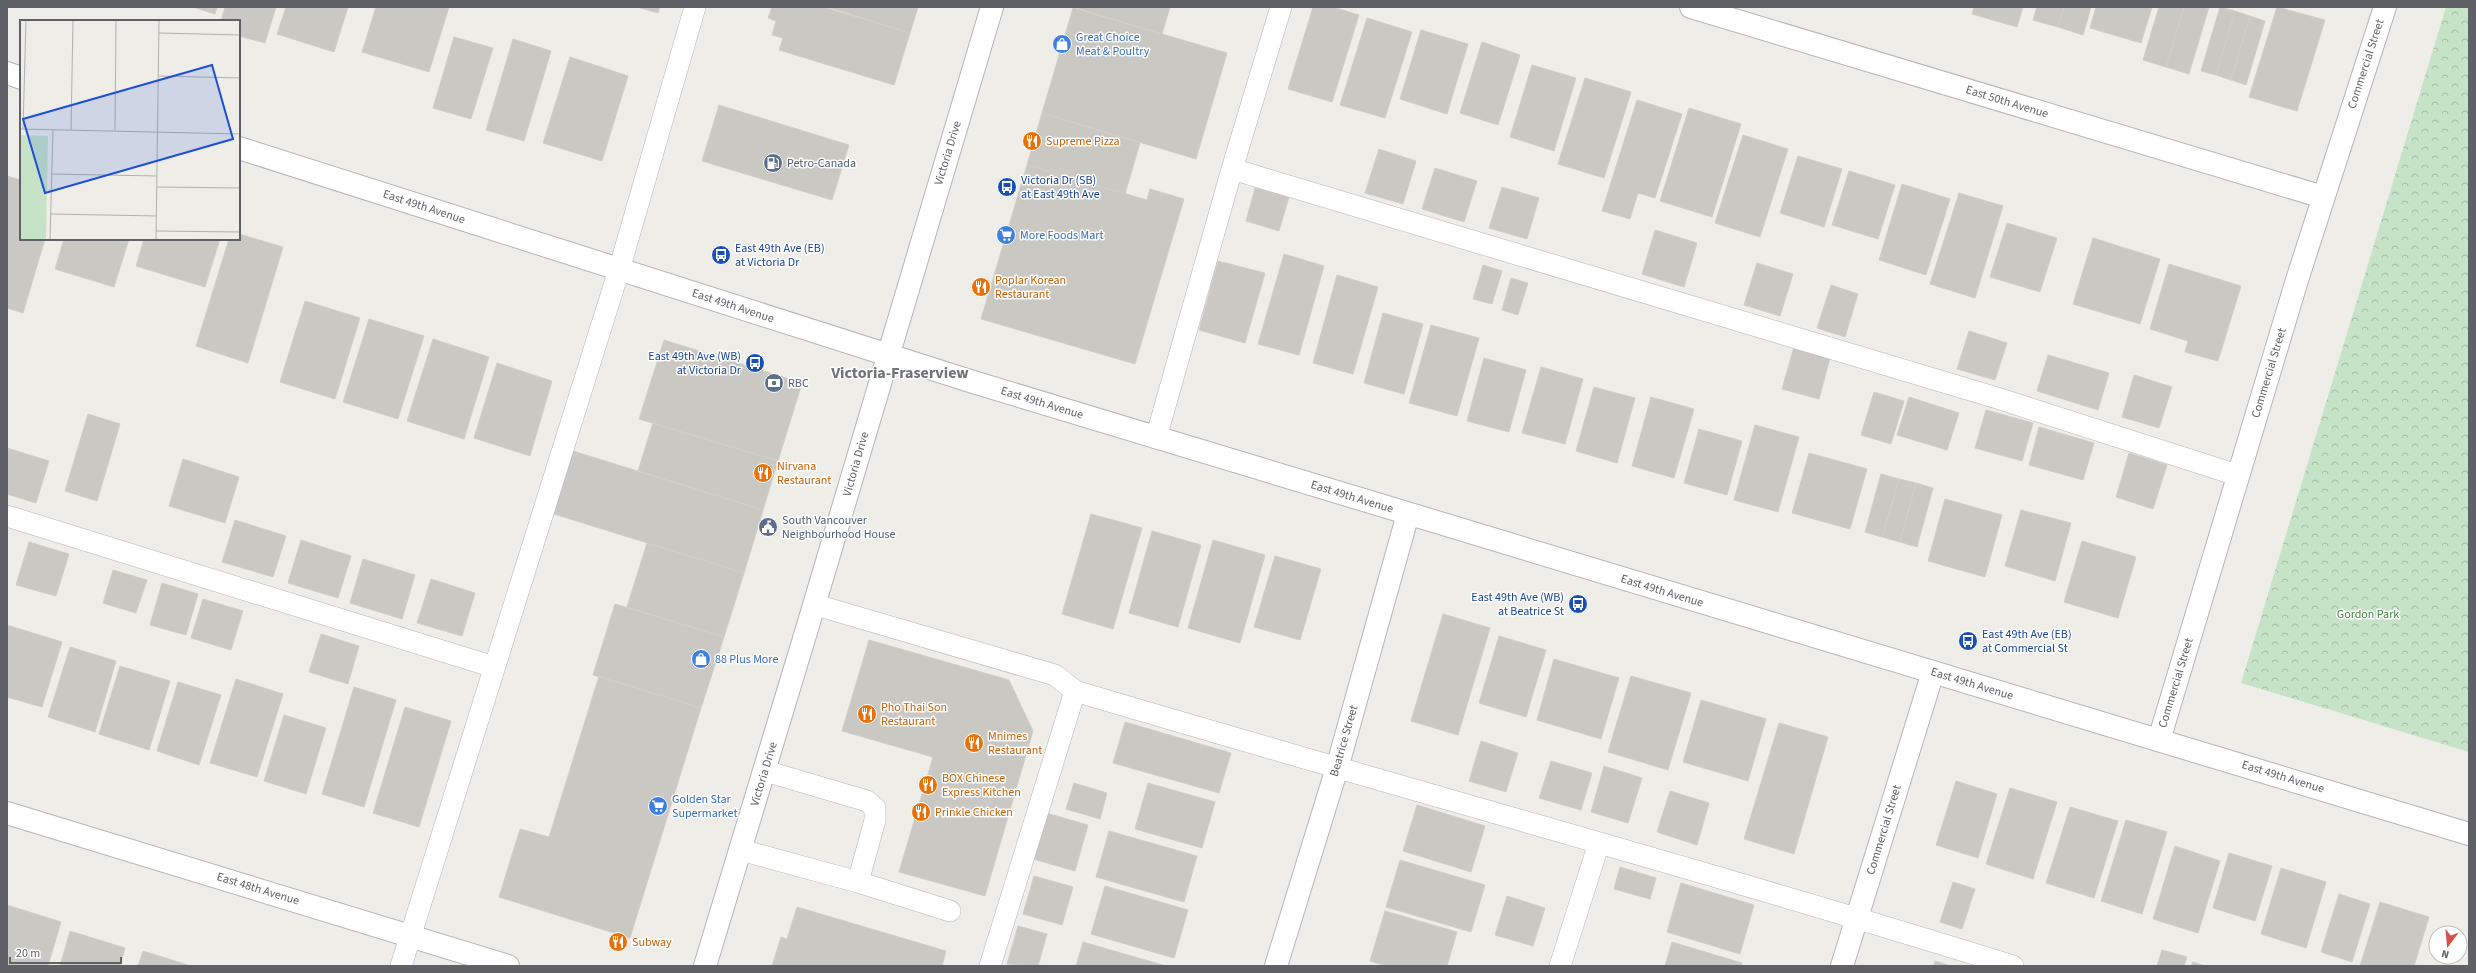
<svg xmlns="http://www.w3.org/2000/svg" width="2476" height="973" font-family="'Source Sans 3',sans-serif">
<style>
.park{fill:url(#park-crowns)}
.building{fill:#cac8c3;stroke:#d2cec6}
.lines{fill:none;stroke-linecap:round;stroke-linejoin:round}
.lane-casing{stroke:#b4b6ba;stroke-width:22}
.street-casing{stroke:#b4b6ba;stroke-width:24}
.secondary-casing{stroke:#b3b5b9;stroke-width:24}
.lane{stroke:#fff;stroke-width:21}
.street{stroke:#fff;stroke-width:22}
.secondary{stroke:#fff;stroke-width:22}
.labels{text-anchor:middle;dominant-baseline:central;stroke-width:3;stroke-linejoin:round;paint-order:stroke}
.shop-label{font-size:12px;fill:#366cbe;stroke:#fff;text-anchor:start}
.street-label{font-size:12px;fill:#5e6165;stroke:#fff}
.food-label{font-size:12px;fill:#c56008;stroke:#fff;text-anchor:start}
.service-label{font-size:12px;fill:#4e5e75;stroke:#fff;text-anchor:start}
.transit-label{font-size:12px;fill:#164399;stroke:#fff;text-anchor:start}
.park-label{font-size:12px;fill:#418144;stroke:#fff}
.district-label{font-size:16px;font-weight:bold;fill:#6f7377;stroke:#fff}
.inset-road{fill:none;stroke:#b0b1af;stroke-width:1}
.view{fill:#1d4ed8;fill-opacity:0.15;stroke:#1d4ed8;stroke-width:2}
.inset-edge{fill:none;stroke:#5e6165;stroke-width:2}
</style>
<defs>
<pattern id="park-crowns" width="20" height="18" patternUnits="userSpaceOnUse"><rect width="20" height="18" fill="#c7e3c7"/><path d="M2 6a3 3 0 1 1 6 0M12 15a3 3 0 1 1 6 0" fill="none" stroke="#a5bba5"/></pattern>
</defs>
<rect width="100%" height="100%" fill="#eeede7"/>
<path class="park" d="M2446,7H2469V752L2241,683Z"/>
<path class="building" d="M193,7H217L215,14Z
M225,7H276L265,43L239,36V21H221Z
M286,7H348L334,52L277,34Z
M376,7H449L429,72L362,52Z
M637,7H660L658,13Z
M772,7H823L910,33L894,85L779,50L783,38L772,35L776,21L768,18Z
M828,7H918L910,33Z
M1074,7H1170L1162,34Z
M1313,7H1333L1359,15L1332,102L1288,89Z
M1974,7H2023L2017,27L1972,14Z
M2037,7H2064L2058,27L2033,20Z
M2064,7H2091L2083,35L2058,27Z
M2096,7H2152L2141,43L2090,28Z
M2159,7H2184L2166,67L2143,60Z
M2184,7H2209L2189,74L2166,67Z
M2220,7L2235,11L2216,75L2201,71Z
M2277,7L2325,20L2297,111L2249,97Z
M1073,8L1227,53L1196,159L1042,113Z
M2235,11L2250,16L2231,80L2216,75Z
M2250,16L2265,21L2246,85L2231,80Z
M1367,18L1412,32L1385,118L1340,105Z
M1421,30L1468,44L1447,114L1400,99Z
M454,37L493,48L471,119L433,108Z
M513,39L551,51L524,141L486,130Z
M1482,42L1520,55L1498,125L1460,113Z
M570,57L628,76L602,161L543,143Z
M1532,65L1576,78L1554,151L1510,137Z
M1585,78L1631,92L1604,178L1558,164Z
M1637,100L1682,114L1655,198L1638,193L1630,219L1602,211Z
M719,105L849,145L832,200L702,161Z
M1689,108L1741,124L1712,217L1660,201Z
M1042,113L1140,143L1125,194L1027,165Z
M1743,135L1788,149L1760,237L1715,223Z
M1379,149L1416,161L1403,204L1365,193Z
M1798,156L1842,169L1824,227L1780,213Z
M1027,165L1147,200L1150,189L1184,199L1135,364L981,319Z
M1435,168L1477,181L1464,222L1422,209Z
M1849,171L1895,185L1878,239L1832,225Z
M7,176L21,180V239H45L23,313L7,308Z
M1902,184L1950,199L1926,275L1879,260Z
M1502,187L1539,198L1527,239L1489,228Z
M1255,188L1289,197L1279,231L1246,221Z
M1959,193L2003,206L1975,298L1930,284Z
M2007,223L2057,238L2040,292L1990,277Z
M1655,230L1697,243L1684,287L1642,274Z
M239,234L283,247L248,363L196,346L229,239H239Z
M2093,238L2160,259L2140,324L2073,304Z
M64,239H129L114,287L55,269Z
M144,239H220L205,287L136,266Z
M1284,254L1324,266L1299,355L1258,344Z
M1218,261L1265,273L1245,343L1199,330Z
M1757,263L1793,274L1780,316L1744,305Z
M2169,264L2241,286L2218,361L2185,352L2188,341L2150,329Z
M1483,265L1502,271L1492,304L1473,299Z
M1337,275L1378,287L1353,374L1313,363Z
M1511,278L1528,283L1518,315L1502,310Z
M1831,285L1858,294L1845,337L1817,328Z
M305,301L360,318L335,399L280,382Z
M1383,313L1423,324L1404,394L1364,383Z
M369,319L424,336L398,419L343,402Z
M1431,325L1479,338L1457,416L1409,403Z
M1969,331L2007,343L1995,380L1957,369Z
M433,339L489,357L464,439L407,421Z
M664,340L802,383L778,461L639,419Z
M1794,347L1830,358L1819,399L1782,389Z
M2048,355L2109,373L2098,410L2037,391Z
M1484,358L1526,370L1509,432L1467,421Z
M497,363L552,381L530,456L474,438Z
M1541,367L1583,379L1565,444L1522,433Z
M2134,375L2172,387L2159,428L2122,417Z
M1594,387L1635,398L1617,463L1576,451Z
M1874,392L1904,401L1891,444L1861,435Z
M1651,397L1694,409L1674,478L1632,466Z
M1909,397L1959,413L1947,450L1897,435Z
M1986,410L2033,423L2022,461L1975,448Z
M88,414L120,424L97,501L65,491Z
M653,423L778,461L763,510L638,471Z
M1755,425L1799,437L1778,512L1734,500Z
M2039,427L2094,443L2083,480L2029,465Z
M1699,429L1742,441L1727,495L1684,483Z
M7,448L49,461L36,503L7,494Z
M573,451L763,510L744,573L554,514Z
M1809,453L1867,469L1850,529L1792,513Z
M2129,453L2167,465L2153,509L2116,497Z
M183,459L239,477L225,523L169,506Z
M1881,474L1899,479L1882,537L1865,532Z
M1899,479L1916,483L1900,542L1882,537Z
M1916,483L1933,488L1917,547L1900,542Z
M1945,499L2002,515L1985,577L1928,561Z
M2021,510L2071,523L2055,581L2005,566Z
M1091,514L1142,528L1113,629L1062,614Z
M235,520L286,536L273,577L222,562Z
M1152,531L1201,545L1178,627L1129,613Z
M301,540L351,556L338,598L288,583Z
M1213,540L1265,555L1240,643L1188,628Z
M2082,541L2136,557L2118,618L2064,602Z
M29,542L69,554L56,596L16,585Z
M647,543L744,573L724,637L627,607Z
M1275,556L1321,569L1300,640L1254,627Z
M363,559L415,575L402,619L350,603Z
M113,570L147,580L136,613L103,603Z
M431,579L475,593L462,636L417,623Z
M162,583L198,594L186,635L150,625Z
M203,599L243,611L231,650L191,638Z
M615,604L724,637L701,708L593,675Z
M1443,614L1490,628L1458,735L1411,721Z
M7,625L62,642L42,707L7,697Z
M321,634L359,646L348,684L309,672Z
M1499,636L1546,650L1526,717L1479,703Z
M869,640L1009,680L1033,731L985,896L899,872L933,757L842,731Z
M70,647L116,661L95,732L48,717Z
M1554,659L1619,678L1601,739L1537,720Z
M120,666L170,681L149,750L99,734Z
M599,676L701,708L630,938L499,897L520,829L549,837Z
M1631,676L1691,693L1668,770L1608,752Z
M236,679L283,694L257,777L210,763Z
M178,682L221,695L199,765L157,751Z
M354,687L396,700L364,807L322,794Z
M1701,700L1766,719L1748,781L1683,762Z
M405,707L451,721L419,827L373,813Z
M284,715L326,728L306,794L264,781Z
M1125,722L1231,753L1219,793L1113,763Z
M1779,723L1828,737L1794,854L1744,839Z
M1481,741L1518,753L1506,792L1469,781Z
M1551,761L1592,773L1581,810L1539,798Z
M1604,766L1642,778L1628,823L1591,812Z
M1956,781L1997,794L1978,858L1936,845Z
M1074,783L1107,793L1100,819L1066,809Z
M1148,783L1215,802L1202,848L1135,829Z
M2010,788L2057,802L2033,879L1986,864Z
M1670,791L1709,803L1697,845L1657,832Z
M1417,805L1485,826L1471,872L1403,851Z
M2070,807L2118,821L2094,898L2046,883Z
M1046,813L1088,825L1075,871L1033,859Z
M2126,820L2167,832L2142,914L2101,901Z
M1109,831L1197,856L1184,902L1096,877Z
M2175,846L2220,861L2198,933L2153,919Z
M2229,853L2272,866L2255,921L2213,908Z
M1400,860L1485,885L1471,932L1386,907Z
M1620,867L1656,878L1650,899L1614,889Z
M2281,868L2326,882L2306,948L2261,934Z
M1034,876L1073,887L1062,925L1023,914Z
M1953,882L1975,889L1962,929L1940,922Z
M1681,883L1754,905L1740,954L1667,932Z
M1105,886L1188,910L1174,958L1091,934Z
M2339,894L2370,904L2352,962L2321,952Z
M1507,896L1545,908L1533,946L1495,935Z
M2380,902L2429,917L2414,966H2360Z
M7,905L61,922L48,966H7Z
M797,907L946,951L942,966H772L781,937L787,939Z
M1385,911L1457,932L1447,966H1387L1370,961Z
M1018,926L1047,934L1038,966L1007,964Z
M70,931L125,948L120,966H60Z
M1083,942L1166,966H1076Z
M1672,942L1742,963L1741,966H1665Z
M2162,950L2187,957L2184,966H2157Z
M143,951L191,966H138Z
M1935,961L1951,966H1934Z
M2193,962L2205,966H2191Z"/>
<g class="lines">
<defs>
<path id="lane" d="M1281,7L1232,169L1997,398L2237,475
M1156,438L1232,169
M7,516L494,667
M816,605L1055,675L1075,691C1387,784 1701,869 2013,966
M765,771L867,801L875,808V820L858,882
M741,850L858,882L950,911
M401,966L619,270L695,7
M990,966L1075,691
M1560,966L1599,843"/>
<path id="street" d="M1691,7L2323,197
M2159,740L2297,280L2385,7
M7,813L508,966
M1276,966L1337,768L1408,514
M1842,966L1933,672"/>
<path id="secondary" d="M7,73L21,78
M239,148L970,381L2469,834
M705,966C803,647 896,327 992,7"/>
</defs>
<use href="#lane" class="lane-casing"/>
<use href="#street" class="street-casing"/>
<use href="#secondary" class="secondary-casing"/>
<use href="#lane" class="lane"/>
<use href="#street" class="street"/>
<use href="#secondary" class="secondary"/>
</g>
<defs>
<symbol id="shop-disc" viewBox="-11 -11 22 22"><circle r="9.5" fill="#3f7fe0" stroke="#fff"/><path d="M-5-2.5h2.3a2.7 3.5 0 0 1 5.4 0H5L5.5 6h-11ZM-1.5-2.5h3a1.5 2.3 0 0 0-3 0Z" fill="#fff"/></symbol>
<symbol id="restaurant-disc" viewBox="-11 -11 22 22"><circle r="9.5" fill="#e8710a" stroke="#fff"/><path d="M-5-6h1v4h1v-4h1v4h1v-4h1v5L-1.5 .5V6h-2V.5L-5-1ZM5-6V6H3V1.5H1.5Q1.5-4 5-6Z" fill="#fff"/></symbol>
<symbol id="fuel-disc" viewBox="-11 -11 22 22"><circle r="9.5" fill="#5c6f8a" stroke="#fff"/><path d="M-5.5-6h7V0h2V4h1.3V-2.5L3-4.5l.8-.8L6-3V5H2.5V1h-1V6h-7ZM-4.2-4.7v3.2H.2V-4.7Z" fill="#fff"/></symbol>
<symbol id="bus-disc" viewBox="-11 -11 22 22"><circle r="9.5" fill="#1a4fb4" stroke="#fff"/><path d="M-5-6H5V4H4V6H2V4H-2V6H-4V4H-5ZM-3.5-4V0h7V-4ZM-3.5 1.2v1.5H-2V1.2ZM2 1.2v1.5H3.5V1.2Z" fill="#fff"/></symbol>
<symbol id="supermarket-disc" viewBox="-11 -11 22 22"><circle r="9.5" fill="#3f7fe0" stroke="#fff"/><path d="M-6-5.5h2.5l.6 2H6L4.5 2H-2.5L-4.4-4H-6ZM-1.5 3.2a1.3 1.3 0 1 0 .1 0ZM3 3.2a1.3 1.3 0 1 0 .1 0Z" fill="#fff"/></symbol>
<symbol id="bank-disc" viewBox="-11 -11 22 22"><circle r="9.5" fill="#5c6f8a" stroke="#fff"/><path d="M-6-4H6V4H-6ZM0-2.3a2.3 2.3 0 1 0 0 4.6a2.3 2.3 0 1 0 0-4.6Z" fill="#fff"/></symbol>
<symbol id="civic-disc" viewBox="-11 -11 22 22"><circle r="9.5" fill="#5c6f8a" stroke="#fff"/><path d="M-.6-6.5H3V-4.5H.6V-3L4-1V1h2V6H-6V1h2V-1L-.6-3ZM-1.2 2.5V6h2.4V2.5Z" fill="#fff"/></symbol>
</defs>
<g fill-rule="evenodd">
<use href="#shop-disc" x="1051" y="33" width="22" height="22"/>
<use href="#restaurant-disc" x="1021" y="130" width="22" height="22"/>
<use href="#fuel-disc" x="762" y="152" width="22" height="22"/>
<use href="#bus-disc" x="996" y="176" width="22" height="22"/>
<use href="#supermarket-disc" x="995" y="224" width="22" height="22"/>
<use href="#bus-disc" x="710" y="244" width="22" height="22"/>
<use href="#restaurant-disc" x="970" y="276" width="22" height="22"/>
<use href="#bus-disc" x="744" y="352" width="22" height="22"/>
<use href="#bank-disc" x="763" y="372" width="22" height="22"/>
<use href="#restaurant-disc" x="752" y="462" width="22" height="22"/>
<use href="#civic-disc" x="757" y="516" width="22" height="22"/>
<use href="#bus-disc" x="1567" y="593" width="22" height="22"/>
<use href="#bus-disc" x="1957" y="630" width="22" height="22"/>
<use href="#shop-disc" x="690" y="648" width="22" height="22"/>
<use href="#restaurant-disc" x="856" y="703" width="22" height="22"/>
<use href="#restaurant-disc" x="963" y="732" width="22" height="22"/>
<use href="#restaurant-disc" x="917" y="774" width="22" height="22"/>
<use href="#supermarket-disc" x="647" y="795" width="22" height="22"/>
<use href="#restaurant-disc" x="910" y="801" width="22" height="22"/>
<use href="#restaurant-disc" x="607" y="931" width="22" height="22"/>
</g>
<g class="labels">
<g class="shop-label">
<text x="1076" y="37">Great Choice<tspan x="1076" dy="14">Meat &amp; Poultry</tspan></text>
<text x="1020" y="235">More Foods Mart</text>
<text x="715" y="659">88 Plus More</text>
<text x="672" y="799">Golden Star<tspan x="672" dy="14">Supermarket</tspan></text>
</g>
<g class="street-label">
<text transform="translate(2366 64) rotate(-72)">Commercial Street</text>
<text transform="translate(2007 102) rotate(17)">East 50th Avenue</text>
<text transform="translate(948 153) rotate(-73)">Victoria Drive</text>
<text transform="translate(424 207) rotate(18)">East 49th Avenue</text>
<text transform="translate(733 306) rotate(18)">East 49th Avenue</text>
<text transform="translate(2269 373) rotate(-73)">Commercial Street</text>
<text transform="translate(1042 403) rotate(17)">East 49th Avenue</text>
<text transform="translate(856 464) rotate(-74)">Victoria Drive</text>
<text transform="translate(1352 497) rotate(17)">East 49th Avenue</text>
<text transform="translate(1662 591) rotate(17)">East 49th Avenue</text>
<text transform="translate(2176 683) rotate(-73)">Commercial Street</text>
<text transform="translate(1972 684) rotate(17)">East 49th Avenue</text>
<text transform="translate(1344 741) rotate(-74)">Beatrice Street</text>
<text transform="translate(764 774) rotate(-73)">Victoria Drive</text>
<text transform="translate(2283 777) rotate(17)">East 49th Avenue</text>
<text transform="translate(1884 830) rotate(-73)">Commercial Street</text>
<text transform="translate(258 889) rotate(17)">East 48th Avenue</text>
</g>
<g class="food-label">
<text x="1046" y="141">Supreme Pizza</text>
<text x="995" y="280">Poplar Korean<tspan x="995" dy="14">Restaurant</tspan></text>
<text x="777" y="466">Nirvana<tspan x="777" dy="14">Restaurant</tspan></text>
<text x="881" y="707">Pho Thai Son<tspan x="881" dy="14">Restaurant</tspan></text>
<text x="988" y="736">Mnimes<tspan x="988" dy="14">Restaurant</tspan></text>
<text x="942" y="778">BOX Chinese<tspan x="942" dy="14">Express Kitchen</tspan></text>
<text x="935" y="812">Prinkle Chicken</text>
<text x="632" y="942">Subway</text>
</g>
<g class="service-label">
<text x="787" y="163">Petro-Canada</text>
<text x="788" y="383">RBC</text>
<text x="782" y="520">South Vancouver<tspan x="782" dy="14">Neighbourhood House</tspan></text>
</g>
<g class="transit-label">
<text x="1021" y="180">Victoria Dr (SB)<tspan x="1021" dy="14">at East 49th Ave</tspan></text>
<text x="735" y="248">East 49th Ave (EB)<tspan x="735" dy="14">at Victoria Dr</tspan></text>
<text x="741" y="356" text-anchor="end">East 49th Ave (WB)<tspan x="741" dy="14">at Victoria Dr</tspan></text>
<text x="1564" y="597" text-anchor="end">East 49th Ave (WB)<tspan x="1564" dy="14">at Beatrice St</tspan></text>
<text x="1982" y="634">East 49th Ave (EB)<tspan x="1982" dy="14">at Commercial St</tspan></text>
</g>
<g class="park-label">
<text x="2368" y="614">Gordon Park</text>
</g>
<g class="district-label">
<text x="900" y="373">Victoria-Fraserview</text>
</g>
</g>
<g transform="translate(20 20)">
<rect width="220" height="220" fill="#eeede7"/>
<path d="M0,115L28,116L26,220H0Z" fill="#c7e3c7"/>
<path class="inset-road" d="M139,13L220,15M138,56L220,58M0,109L220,114M3,109L6,0M51,110L53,0M95,110L96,0M32,154L137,156M137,167L220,168M31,194L137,196M136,211L220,212M30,220L33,110M136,220L139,0"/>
<path class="view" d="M192,45L213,119L25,173L3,99Z"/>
<rect width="220" height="220" class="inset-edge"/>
</g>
<rect width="2476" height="973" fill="none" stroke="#5e6165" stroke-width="16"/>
<g transform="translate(2448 945) rotate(196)"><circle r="19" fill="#ffffff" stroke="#bfc0c1"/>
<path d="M0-3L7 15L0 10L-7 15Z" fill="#d45248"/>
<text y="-6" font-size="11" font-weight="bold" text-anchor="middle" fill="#5e6165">N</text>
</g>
<path d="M10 957v6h111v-6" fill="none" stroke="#5e6165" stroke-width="2"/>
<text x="16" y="957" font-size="12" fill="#5e6165" stroke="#ffffff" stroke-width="3" paint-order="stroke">20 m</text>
</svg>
